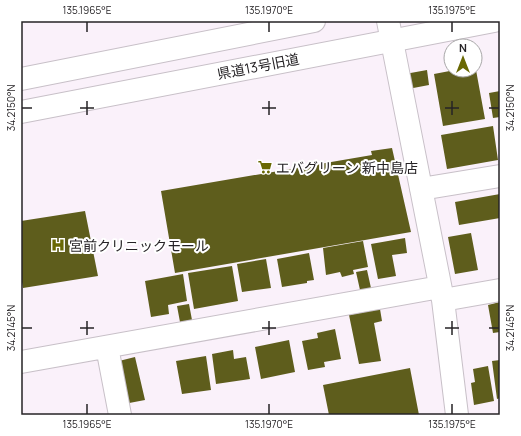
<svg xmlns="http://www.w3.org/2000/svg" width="521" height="436" font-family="Manrope,'Noto Sans JP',sans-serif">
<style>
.building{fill:#5e5d1c}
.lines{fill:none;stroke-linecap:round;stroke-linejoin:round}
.minor-casing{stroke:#c8c0c8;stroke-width:24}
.tertiary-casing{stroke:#c8c0c8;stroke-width:24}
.minor{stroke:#fff;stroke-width:22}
.tertiary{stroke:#fff;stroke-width:22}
.ticks{fill:none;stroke:#262326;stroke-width:1.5}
.labels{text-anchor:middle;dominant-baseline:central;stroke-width:4;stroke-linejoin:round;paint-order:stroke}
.street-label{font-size:14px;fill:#262326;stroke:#fff}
.poi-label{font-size:14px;fill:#262326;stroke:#fff;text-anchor:start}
.neatline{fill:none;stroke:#262326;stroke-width:1.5}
.ticks-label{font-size:10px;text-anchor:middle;fill:#262326}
</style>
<rect width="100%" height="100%" fill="#faf1fa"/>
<path class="building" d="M427,70L429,85L408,89L405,74Z
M455,70H476L485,119L443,126L434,74Z
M500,91V117L493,118L489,93Z
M493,126L498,160L447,169L441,135Z
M392,148L411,232L175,273L161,191L372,155L371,151Z
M500,194V218L459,225L455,202Z
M85,211L98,276L23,288L21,276V221Z
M471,233L478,270L455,274L448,237Z
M405,238L407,253L392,255L396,276L378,279L371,244Z
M363,241L368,267L353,270L354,274L342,277L340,272L326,275L323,248Z
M309,253L314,280L307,281V283L282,287L277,259Z
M266,259L271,288L242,292L237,264Z
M232,266L238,301L194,309L188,273Z
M367,270L371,288L360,290L356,272Z
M183,274L187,301L168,305L169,314L151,317L145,281Z
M500,302V332L493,333L488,305Z
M189,304L192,320L180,322L177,306Z
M380,309L382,321L374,323L381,361L359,364L349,315Z
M335,329L341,359L324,362L325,367L308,370L302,341L318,338L317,333Z
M289,340L295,372L261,379L255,347Z
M233,350L234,359L246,357L250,379L216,384L212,354Z
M206,356L211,390L182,394L176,361Z
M135,357L145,400L124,404L115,362Z
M500,360V398L497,399L492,361Z
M488,366L494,401L474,405L471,383L475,382L473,369Z
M410,368L419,415H329L323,385Z"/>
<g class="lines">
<defs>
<path id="minor" d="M388,21L443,300L457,415
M421,189L500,176
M443,300L500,290
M107,347L120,415
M21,362L440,287"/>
<path id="tertiary" d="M21,79L314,21
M21,112L494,21"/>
</defs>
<use href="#minor" class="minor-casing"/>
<use href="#tertiary" class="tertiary-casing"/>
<use href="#minor" class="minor"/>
<use href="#tertiary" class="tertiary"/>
</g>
<path class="ticks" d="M87,22V32M269,22V32M452,22V32M87,101V115M269,101V115M452,101V115M22,108H32M80,108H94M262,108H276M445,108H459M489,108H499M87,321V335M269,321V335M452,321V335M22,328H32M80,328H94M262,328H276M445,328H459M489,328H499M87,404V414M269,404V414M452,404V414"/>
<defs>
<symbol id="supermarket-bare" viewBox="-9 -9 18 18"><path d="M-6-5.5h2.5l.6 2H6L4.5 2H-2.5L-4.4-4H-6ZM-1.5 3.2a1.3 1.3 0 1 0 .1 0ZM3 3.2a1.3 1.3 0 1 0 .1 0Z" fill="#696803" stroke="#fff" stroke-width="2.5" paint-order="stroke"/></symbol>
<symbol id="hospital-bare" viewBox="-9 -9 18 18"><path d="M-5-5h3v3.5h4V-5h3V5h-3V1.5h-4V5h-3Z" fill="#696803" stroke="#fff" stroke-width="2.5" paint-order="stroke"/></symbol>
</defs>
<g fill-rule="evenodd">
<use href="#supermarket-bare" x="255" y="157" width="20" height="20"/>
<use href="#hospital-bare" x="48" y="235" width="20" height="20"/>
</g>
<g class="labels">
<g class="street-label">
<text transform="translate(258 66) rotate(-11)">県道13号旧道</text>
</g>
<g class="poi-label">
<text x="276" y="167">エバグリーン 新中島店</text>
<text x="69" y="245">宮前クリニックモール</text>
</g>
</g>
<rect width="521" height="436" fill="none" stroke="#ffffff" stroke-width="44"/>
<g transform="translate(463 58)"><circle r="19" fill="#ffffff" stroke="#a8a7a8"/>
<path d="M0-3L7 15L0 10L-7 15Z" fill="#696803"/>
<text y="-6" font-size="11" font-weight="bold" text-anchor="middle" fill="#262326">N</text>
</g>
<rect x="22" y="22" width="477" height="392" class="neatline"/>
<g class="ticks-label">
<text x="87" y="14">135.1965°E</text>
<text x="269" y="14">135.1970°E</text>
<text x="452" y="14">135.1975°E</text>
<text transform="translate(11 108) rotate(-90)" y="4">34.2150°N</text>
<text transform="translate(510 108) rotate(-90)" y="4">34.2150°N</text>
<text transform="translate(11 328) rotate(-90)" y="4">34.2145°N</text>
<text transform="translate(510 328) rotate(-90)" y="4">34.2145°N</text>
<text x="87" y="428">135.1965°E</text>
<text x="269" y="428">135.1970°E</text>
<text x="452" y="428">135.1975°E</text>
</g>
</svg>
